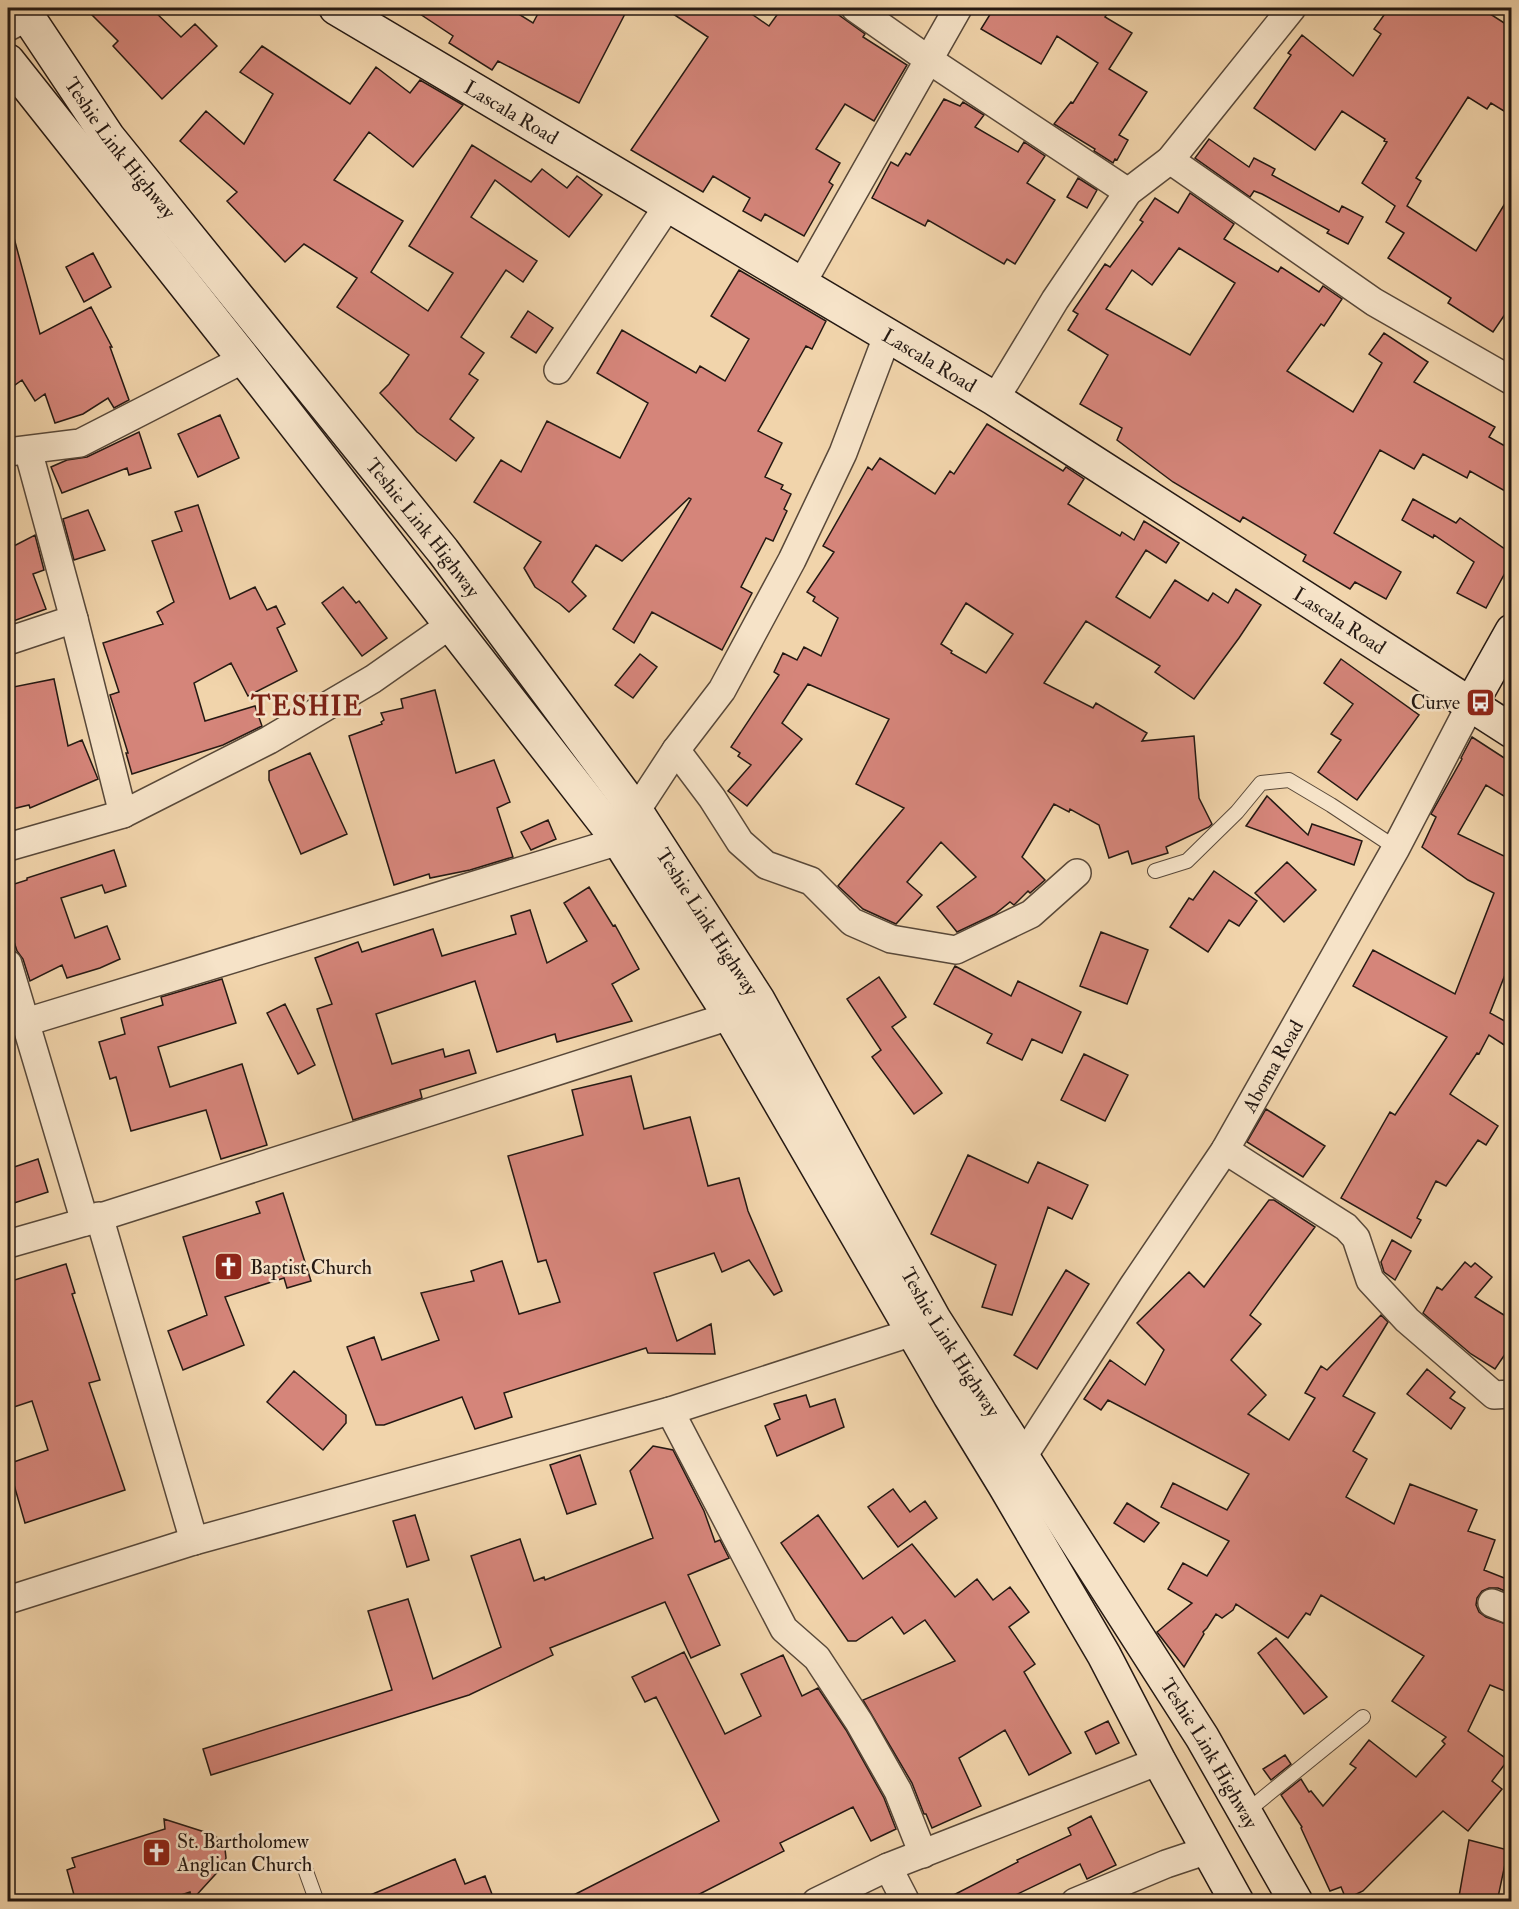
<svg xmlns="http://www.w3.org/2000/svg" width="1519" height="1909" font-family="'IM FELL Double Pica',serif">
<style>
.building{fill:#d5857a;stroke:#251913;stroke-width:1.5;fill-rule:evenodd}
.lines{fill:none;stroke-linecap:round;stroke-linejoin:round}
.lane-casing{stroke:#584839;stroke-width:16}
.street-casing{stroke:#584839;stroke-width:30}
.secondary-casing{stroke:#251913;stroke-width:36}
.lane{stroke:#f6e3c8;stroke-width:14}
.street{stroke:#f6e3c8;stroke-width:27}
.secondary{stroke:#f6e3c8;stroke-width:33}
.labels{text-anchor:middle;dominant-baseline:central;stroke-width:5;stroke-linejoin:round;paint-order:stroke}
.street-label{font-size:20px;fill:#251913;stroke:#f6e3c8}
.poi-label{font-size:20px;fill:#251913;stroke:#f6e3c8;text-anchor:start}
.district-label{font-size:26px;font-weight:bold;letter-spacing:1.5px;fill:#7a1f14;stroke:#f6e3c8}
</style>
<rect width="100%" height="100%" fill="#f1d4ab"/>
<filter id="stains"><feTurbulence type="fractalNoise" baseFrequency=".00333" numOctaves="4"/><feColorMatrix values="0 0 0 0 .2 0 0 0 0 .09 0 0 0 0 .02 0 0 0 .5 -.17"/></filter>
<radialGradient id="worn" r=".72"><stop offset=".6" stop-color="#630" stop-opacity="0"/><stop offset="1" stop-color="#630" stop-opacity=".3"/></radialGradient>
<path class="building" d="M85,8H151L181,37L195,24L217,46L162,99L113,46L118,41Z
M411,8H509L533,23L541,8H628L579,103L498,61L492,70L449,43L453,36Z
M664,8H743L769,26L782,8H829L865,34L863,37L907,65L874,121L845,104L816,149L840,163L829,182L833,185L804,236L765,214L761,221L743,211L750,198L713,176L703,192L631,150L708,37Z
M994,8H1111L1105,17L1132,33L1109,69L1147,92L1119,135L1128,140L1117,160L1115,159L1113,163L1094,151L1095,149L1054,124L1071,102L1073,103L1098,63L1057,36L1041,64L981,29Z
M1389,8H1481L1512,28V116L1491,103L1487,109L1468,97L1416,178L1421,181L1407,206L1476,251L1512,192V304L1493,332L1448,303L1451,298L1388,258L1404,233L1386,222L1395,206L1362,183L1387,142L1384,141L1385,139L1342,111L1315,150L1254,108L1291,55L1288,53L1302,35L1353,76L1381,34L1374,29Z
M262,46L350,104L376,67L410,93L420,80L463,105L413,167L369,132L334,180L403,221L371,272L428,311L453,273L409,246L472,145L531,182L542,169L567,188L577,176L602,195L569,237L495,180L471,217L537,261L523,282L506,270L461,337L484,353L469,374L478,380L450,419L474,438L456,461L417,432L380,393L389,384L409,355L337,307L357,278L304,244L285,262L227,201L237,192L180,141L206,111L244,144L273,94L240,72Z
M944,99L960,106L963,102L984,115L975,127L1018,152L1024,142L1045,156L1027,183L1055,200L1015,264L1007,259L1004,264L928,220L925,226L872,198L891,162L898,166L906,153L910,155Z
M1209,139L1249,167L1254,158L1275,169L1272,175L1339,212L1342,206L1363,217L1348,244L1327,233L1329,230L1262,194L1254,191L1250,197L1195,158Z
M1078,178L1097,190L1087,208L1067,197Z
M1190,193L1234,224L1224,239L1278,272L1281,267L1319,292L1323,286L1342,299L1324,326L1321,324L1287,371L1353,412L1382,363L1369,354L1384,333L1428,362L1414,382L1495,427L1489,437L1512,450V495L1470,471L1467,478L1423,454L1414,469L1380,450L1334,533L1401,572L1386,599L1355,582L1350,589L1303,561L1306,555L1243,517L1240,522L1173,482L1117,440L1122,428L1080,404L1108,355L1068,330L1078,314L1073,311L1105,264L1110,267L1143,222L1140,220L1155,198L1178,213ZM1179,248L1235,283L1190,355L1106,309L1132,270L1152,285Z
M14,238L40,334L91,307L112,347H110L129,400L114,408L108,398L83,414L55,423L45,394L35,401L22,380L8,390V239Z
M93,253L111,287L84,302L66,267Z
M739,270L826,321L812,349L806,346L758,431L782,443L765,477L783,485L781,489L791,494L784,509L787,511L773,541L766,538L741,587L752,593L722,650L652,612L634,643L613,629L691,499L689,498L622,561L596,545L572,582L586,596L569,612L560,604L535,587L524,568L541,542L474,502L501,460L521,472L547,421L620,458L648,403L597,373L622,330L696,373L700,366L725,381L749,339L711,316Z
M528,311L553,328L536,353L511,337Z
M220,415L239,458L198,477L178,434Z
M987,424L1063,471L1066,467L1084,479L1068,504L1120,536L1122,532L1134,540L1144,521L1179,543L1166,563L1146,550L1116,597L1150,618L1175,580L1208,601L1213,593L1228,603L1236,589L1261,605L1239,638L1194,699L1155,672L1160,666L1086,621L1044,683L1093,708L1096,703L1147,733L1142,741L1194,736L1199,798L1212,824L1209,827L1166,847L1168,853L1132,864L1128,851L1109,858L1099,825L1070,809L1069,812L1054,804L1022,857L1045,880L1030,893L1028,891L1014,905L1010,902L995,914L957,932L937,907L976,877L941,842L907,882L922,895L896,924L863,909L838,886L904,808L856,784L889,719L808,684L782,723L802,739L747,806L728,791L751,765L738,756L740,753L731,747L779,675L774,672L783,653L797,660L804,647L821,656L838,618L813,601L815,597L807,592L834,552L823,546L868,467L872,470L880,458L935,494L950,471L954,474ZM966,603L1013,634L986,673L951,653L952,651L941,644Z
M139,432L151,468L129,475L127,468L62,493L51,467L67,460L87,457Z
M1413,499L1456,523L1460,518L1512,554V560L1486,608L1457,593L1474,562L1434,535L1433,538L1402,520Z
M198,505L230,599L255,587L267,610L276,606L285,624L277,628L297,671L248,696L231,663L194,683L205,721L255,706L262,726L223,745L132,774L126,753H128L110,695L119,692L103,643L163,624L157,612L174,602L152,541L182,531L175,512Z
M88,510L105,550L74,560L63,519Z
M35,535L44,570L33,574L46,609L8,623V549Z
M343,587L356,603L359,601L387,638L362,656L322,603Z
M640,654L657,667L633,698L615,685Z
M1341,659L1419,715L1357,800L1318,772L1341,740L1331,734L1353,704L1324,683Z
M54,679L68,746L82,740L98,779L30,808L29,805L8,810V688Z
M435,690L456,773L494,760L510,802L497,808L513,857L470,870L430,878L429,874L394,885L349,736L382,724L381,722L384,720L381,713L403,708L401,699Z
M1472,737L1512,763V801L1486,785L1458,834L1508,858L1510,852H1512V957L1490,1013L1512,1025V1050L1489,1035L1479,1054L1477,1053L1450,1094L1498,1126L1486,1145L1478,1140L1446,1186L1436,1181L1417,1218L1421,1220L1411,1238L1341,1198L1390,1112L1395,1115L1447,1037L1353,986L1373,950L1455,994L1494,893L1468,880L1422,847L1436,817L1431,814L1462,759L1461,758Z
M310,753L347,834L301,854L269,780V771Z
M1267,796L1308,835L1312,824L1362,841L1354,865L1246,826Z
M548,820L556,839L531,850L521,832Z
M114,850L126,886L105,893L102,885L61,898L75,938L107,926L120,959L100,968L67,978L62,965L30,981L23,959L17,951L8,923V886L27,880V878Z
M1287,862L1316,890L1284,922L1255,893Z
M1214,871L1257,901L1239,926L1229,920L1208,952L1170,927L1189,898L1193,900Z
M589,887L613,926L615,925L639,969L612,984L632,1021L557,1042L555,1034L497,1052L475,981L376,1014L392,1064L443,1049L445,1057L469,1050L476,1073L420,1090L422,1098L353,1120L317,1009L332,1004L315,958L358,942L362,952L433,929L442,956L516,934L511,916L530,910L547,963L587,941L564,903Z
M1101,932L1148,950L1127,1004L1080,986Z
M955,966L1011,996L1018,981L1081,1012L1062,1053L1032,1039L1022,1060L987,1043L992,1034L934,1004Z
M879,977L906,1017L892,1027L942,1093L914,1114L872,1057L881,1050L847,999Z
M222,979L236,1023L158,1047L170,1087L242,1064L267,1145L221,1159L206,1110L131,1131L116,1077L110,1079L99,1042L125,1034L121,1018L163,1005L161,997Z
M285,1004L315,1065L298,1074L267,1013Z
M1084,1054L1128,1075L1105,1121L1061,1100Z
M631,1076L644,1129L690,1117L708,1186L739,1178L748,1211L782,1291L774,1295L749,1260L722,1272L714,1253L654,1273L677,1341L711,1324L715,1354L648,1353L646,1348L504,1393L512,1417L475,1429L462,1397L384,1425H376L347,1347L374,1337L382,1360L439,1340L421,1293L474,1281L471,1271L502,1261L519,1314L560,1302L546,1260L538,1262L508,1156L583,1135L572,1090Z
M1266,1109L1325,1146L1303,1177L1247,1142Z
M968,1155L1028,1183L1038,1162L1088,1185L1072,1219L1048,1207L1012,1315L982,1307L996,1265L931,1234Z
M38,1159L48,1192L8,1205V1169Z
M283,1193L311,1281L287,1288L284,1278L225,1297L244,1345L183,1370L168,1331L207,1315L183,1237L260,1213L256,1202Z
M1269,1200H1274L1315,1227L1250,1315L1261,1324L1231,1360L1266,1395L1248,1414L1289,1440L1315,1398L1305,1393L1321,1366L1327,1370L1381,1315L1388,1322L1343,1396L1375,1413L1353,1451L1367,1459L1346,1497L1394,1524L1410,1484L1477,1510L1468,1531L1495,1540L1484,1570L1512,1581V1594L1498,1588H1489L1482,1591L1477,1598L1476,1605L1479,1612L1486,1617L1512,1626V1694L1490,1685L1468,1731L1508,1760L1492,1781L1502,1789L1468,1831L1443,1811L1363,1891L1346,1899L1341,1887L1330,1891L1301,1828L1302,1827L1281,1795L1301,1779L1309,1792L1311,1791L1323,1806L1356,1768L1350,1764L1369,1740L1416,1777L1445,1744L1442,1741L1446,1737L1392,1701L1424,1656L1321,1595L1310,1615L1306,1613L1288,1638L1236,1604L1233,1610L1222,1618L1216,1614L1207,1628L1203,1632L1204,1634L1184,1667L1157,1632L1192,1603L1168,1589L1183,1563L1207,1576L1229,1541L1161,1507L1173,1483L1227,1510L1249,1474L1108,1400L1101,1410L1084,1399L1110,1360L1145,1385L1164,1350L1137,1323L1189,1272L1204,1287Z
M1392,1240L1411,1251L1395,1280L1384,1272L1381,1262Z
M1465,1262L1471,1267L1475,1263L1492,1277L1475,1297L1512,1320V1344L1495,1369L1471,1354L1423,1313L1437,1287L1442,1290Z
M66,1264L75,1293L72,1294L100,1380L89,1383L125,1490L25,1523L8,1464L48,1450L32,1401L8,1409V1282Z
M1066,1270L1089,1284L1037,1369L1014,1355Z
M1427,1369L1455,1392L1450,1398L1465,1408L1451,1429L1407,1394Z
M294,1371L346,1415V1423L323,1450L267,1402Z
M806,1395L810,1407L835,1399L844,1427L777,1456L765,1426L780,1419L774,1404Z
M653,1446L673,1450L704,1511L715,1542L720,1540L729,1558L688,1575L720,1645L691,1658L665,1602L550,1648L553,1655L469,1695L211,1775L203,1749L392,1690L368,1611L408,1599L433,1679L501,1647L471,1556L520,1539L534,1581L544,1577L545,1580L653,1538L630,1471Z
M580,1455L596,1504L567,1514L550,1465Z
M893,1489L910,1512L925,1501L937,1518L898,1547L868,1507Z
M1127,1503L1159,1523L1144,1542L1114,1523Z
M415,1515L429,1560L407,1567L393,1521Z
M818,1515L863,1579L912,1544L955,1597L977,1579L993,1600L1010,1587L1029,1612L1009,1627L1035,1664L1024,1672L1071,1753L1029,1775L1005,1730L959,1758L981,1806L932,1828L926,1814H924L912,1783L863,1700L955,1661L925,1620L904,1634L892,1617L856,1641H848L781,1543Z
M1276,1638L1327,1697L1304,1714L1258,1653Z
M684,1652L725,1734L761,1716L741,1674L783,1655L802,1696L818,1688L846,1730L884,1798L896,1829L871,1841L853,1807L780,1843L784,1851L684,1902H560L719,1821L656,1697L645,1702L632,1677Z
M1108,1721L1119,1743L1096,1754L1085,1732Z
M1285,1755L1291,1764L1271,1780L1263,1769Z
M1091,1816L1116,1865L1087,1879L1080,1864L1001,1902H940L1018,1862L1017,1860L1071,1835L1068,1828Z
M164,1819L214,1835L221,1841L225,1849L226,1858L223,1866L192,1900L190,1892L160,1902H76L67,1870L75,1867L72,1858L165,1829Z
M1469,1840L1508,1850L1497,1902H1458Z
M455,1859L465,1884L485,1876L495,1902H354Z"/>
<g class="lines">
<defs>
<path id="lane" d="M1155,871L1187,861L1237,812L1261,783L1289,780L1331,805L1396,848
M1246,1812L1363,1717
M304,1866L317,1902"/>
<g id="street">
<path d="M855,8L929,60L1128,192"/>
<path d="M8,27L28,17"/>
<path d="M1170,160L1374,302L1512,381"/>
<path d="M802,283L958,8"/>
<path d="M558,370L669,204"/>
<path d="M995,399L1055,300L1128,192L1170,160L1292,8"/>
<path d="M28,450L74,619L123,814"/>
<path d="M8,452L80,443L244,359"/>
<path d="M8,641L74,619"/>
<path d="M676,750L712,798L740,842L766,865L811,881L852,922L891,939L956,950L1031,914L1077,873"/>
<path d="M636,811L676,750L722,690L792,560L843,453L888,334"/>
<path d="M8,847L123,814L269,740L373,679L450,625"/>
<path d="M8,964L85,1222"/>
<path d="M26,1022L619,841"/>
<path d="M1225,1150L1346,1227L1356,1238L1370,1280L1407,1320L1494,1395L1512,1394"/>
<path d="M99,1216L194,1541"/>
<path d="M8,1244L85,1222L730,1016"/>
<path d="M670,1411L784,1629L817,1658L859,1722L898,1791L923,1854"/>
<path id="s1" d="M1013,1472L1133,1286L1225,1150L1396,848L1471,704"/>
<path d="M8,1600L194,1541L670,1411L913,1332"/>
<path d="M1492,1603L1512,1611"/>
<path d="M888,1867L906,1902"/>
<path d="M816,1902L888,1867L1159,1761"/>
<path d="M1075,1902L1166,1864L1208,1850"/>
</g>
<g id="secondary">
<path id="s2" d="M22,8L108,137L443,551L636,811L758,1000L934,1319L1202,1737L1296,1902"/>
<path id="s3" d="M336,8L995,399L1512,731"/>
<path d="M8,61L244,359L619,841L730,1016L950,1396L1005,1486L1104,1655L1159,1761L1237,1902"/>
<path d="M1471,704L1512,631"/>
</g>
</defs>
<use href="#lane" class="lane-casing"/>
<use href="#street" class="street-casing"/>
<use href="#secondary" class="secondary-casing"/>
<use href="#lane" class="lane"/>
<use href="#street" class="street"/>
<use href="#secondary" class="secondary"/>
</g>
<defs>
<symbol id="bus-square" viewBox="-11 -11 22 22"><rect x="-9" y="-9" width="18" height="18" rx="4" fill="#8f2418" stroke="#f6e3c8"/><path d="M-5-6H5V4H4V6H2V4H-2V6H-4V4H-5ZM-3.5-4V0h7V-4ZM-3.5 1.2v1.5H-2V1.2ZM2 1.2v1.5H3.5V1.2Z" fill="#fff"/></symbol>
<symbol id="church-square" viewBox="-11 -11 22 22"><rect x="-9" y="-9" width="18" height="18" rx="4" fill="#8f2418" stroke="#f6e3c8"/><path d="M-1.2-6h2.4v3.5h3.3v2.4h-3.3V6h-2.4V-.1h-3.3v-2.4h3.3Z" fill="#fff"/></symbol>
</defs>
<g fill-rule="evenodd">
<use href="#bus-square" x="1464" y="686" width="33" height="33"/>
<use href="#church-square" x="212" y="1250" width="33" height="33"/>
<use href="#church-square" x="140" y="1836" width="33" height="33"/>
</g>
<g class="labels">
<g class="street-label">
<text stroke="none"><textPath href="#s3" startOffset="204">Lascala Road</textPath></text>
<text stroke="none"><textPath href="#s2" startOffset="171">Teshie Link Highway</textPath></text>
<text stroke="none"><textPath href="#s3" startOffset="690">Lascala Road</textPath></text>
<text stroke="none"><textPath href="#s2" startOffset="657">Teshie Link Highway</textPath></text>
<text stroke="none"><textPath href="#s3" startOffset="1176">Lascala Road</textPath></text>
<text stroke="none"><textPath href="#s2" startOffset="1143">Teshie Link Highway</textPath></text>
<text stroke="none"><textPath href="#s1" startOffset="482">Aboma Road</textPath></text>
<text stroke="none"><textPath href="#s2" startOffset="1629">Teshie Link Highway</textPath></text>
<text stroke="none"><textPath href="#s2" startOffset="2115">Teshie Link Highway</textPath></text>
</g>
<g class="poi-label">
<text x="1460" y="702" text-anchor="end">Curve</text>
<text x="250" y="1267">Baptist Church</text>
<text x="177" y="1841">St. Bartholomew<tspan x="177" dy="23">Anglican Church</tspan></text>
</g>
<g class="district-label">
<text x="307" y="707">TESHIE</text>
</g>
</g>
<rect width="1519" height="1909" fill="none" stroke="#f1d4ab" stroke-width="30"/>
<rect x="9" y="9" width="1501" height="1891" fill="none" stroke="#251913" stroke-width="3"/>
<rect x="15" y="15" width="1489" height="1879" fill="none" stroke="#251913" stroke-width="1.5"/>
<rect width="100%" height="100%" filter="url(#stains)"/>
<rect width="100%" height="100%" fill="url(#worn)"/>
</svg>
